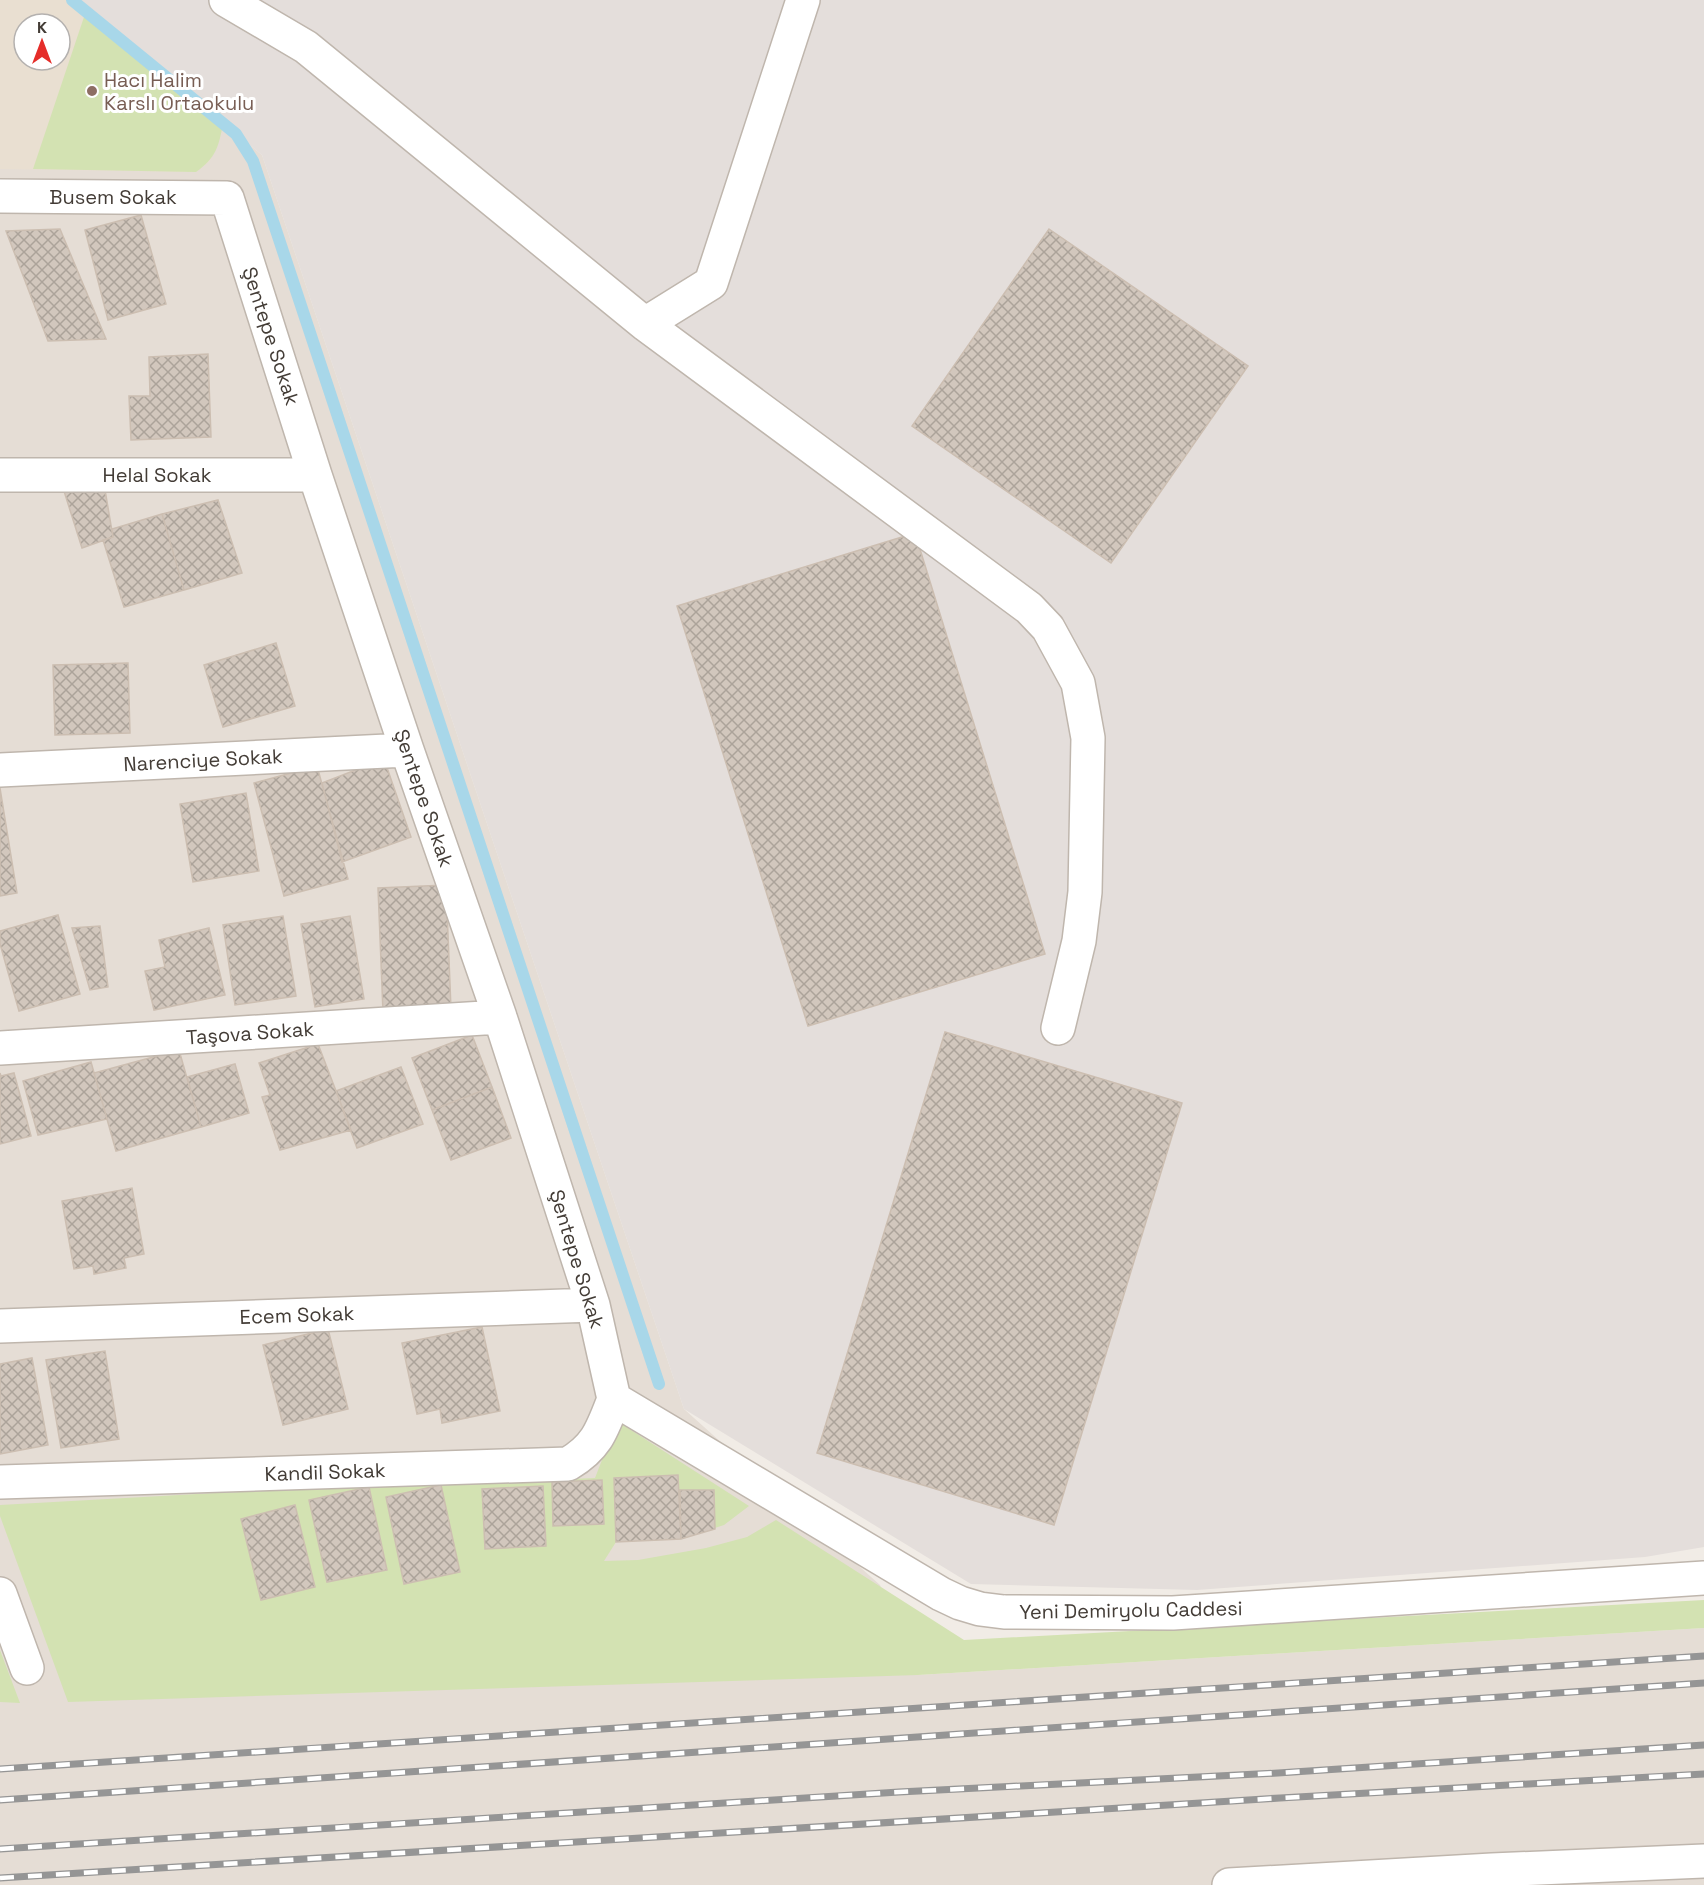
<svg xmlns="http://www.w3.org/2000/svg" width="1704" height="1885" font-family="'Space Grotesk',sans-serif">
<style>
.residential{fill:#e5ddd5;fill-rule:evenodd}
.industrial{fill:#e4dedb}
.education{fill:#e9dfd1;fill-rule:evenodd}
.grass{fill:#d3e2b2}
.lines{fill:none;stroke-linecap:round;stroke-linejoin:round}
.stream{stroke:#a8d7e9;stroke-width:12}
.building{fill:url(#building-cross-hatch);stroke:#ccbeb1;stroke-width:1.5}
.minor-casing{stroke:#bfb6ad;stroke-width:36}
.minor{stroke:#fff;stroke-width:33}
.rail-casing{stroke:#959595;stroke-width:7}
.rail{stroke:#fff;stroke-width:4.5;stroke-dasharray:14;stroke-linecap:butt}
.education-dot{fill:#8d6e63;stroke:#fff;stroke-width:2}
.labels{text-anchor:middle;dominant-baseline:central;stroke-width:6;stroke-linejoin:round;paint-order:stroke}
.education-label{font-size:20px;fill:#785e54;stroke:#fff;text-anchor:start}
.street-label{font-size:20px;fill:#433c36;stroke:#fff}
</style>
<defs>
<pattern id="building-cross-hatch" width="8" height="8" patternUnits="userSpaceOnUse" patternTransform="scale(1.5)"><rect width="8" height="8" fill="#d2c7bd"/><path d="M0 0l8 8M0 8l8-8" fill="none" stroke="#aca39a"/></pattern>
</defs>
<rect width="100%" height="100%" fill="#f1ece6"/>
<path class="residential" d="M0,0H72L262,155L684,1409L880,1585L918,1675L1704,1628V1885H0ZM24,24H60V60H24Z"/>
<path class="industrial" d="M72,0H1704V1547L1645,1557L1197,1590L971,1584L684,1409L262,155Z"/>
<path class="education" d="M0,0H72L223,123L216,149L209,162L196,172L0,169ZM24,24H60V60H24Z"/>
<path class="grass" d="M86,11L223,123C219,146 216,158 196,172L33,169Z
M617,1421L749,1506L724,1525L681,1539L616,1542L604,1561L638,1560L706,1548L747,1537L776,1520L964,1640L1704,1600V1628L918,1675L68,1702L0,1516V1505L215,1493L595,1478Z
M0,1650L20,1703L0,1702Z"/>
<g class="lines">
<path class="stream" d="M72,0L236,134L253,161L659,1384"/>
</g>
<path class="building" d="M141,215L166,304L108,320L85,230Z
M60,229L106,339L48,341L6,231Z
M1049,229L1248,366L1111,563L912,426Z
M208,354L211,437L131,440L129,396H150L149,357Z
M104,484L113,537L82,548L63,488Z
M218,500L242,573L184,590L162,514Z
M162,514L184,590L124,607L103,540L113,537L112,529Z
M915,533L1045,954L808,1026L677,606Z
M276,643L295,706L223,727L204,665Z
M128,663L130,733L55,735L53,665Z
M384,759L411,837L342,862L322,783Z
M317,766L348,879L284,896L254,783Z
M0,788L17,893L0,896Z
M246,793L259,871L193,882L180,804Z
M446,885L451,1009L383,1012L378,888Z
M58,915L80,994L19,1011L0,944V931Z
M283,916L296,996L235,1005L223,925Z
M350,916L364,999L315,1007L301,924Z
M100,926L108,987L90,990L72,928Z
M209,928L225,995L154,1010L145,971L165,967L159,940Z
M945,1032L1182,1103L1054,1525L817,1453Z
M472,1035L492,1087L432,1110L412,1058Z
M318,1044L351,1130L280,1150L262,1097L270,1095L259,1063Z
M179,1050L201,1127L116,1151L94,1073Z
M91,1062L107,1119L38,1135L23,1081Z
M235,1064L249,1113L201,1127L187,1077Z
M401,1067L423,1124L357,1148L336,1091Z
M0,1073L1,1076L14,1073L31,1136L0,1144Z
M492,1087L511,1138L451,1160L432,1110Z
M132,1188L144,1254L124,1258L126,1268L94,1274L93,1266L74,1269L62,1201Z
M482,1327L500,1411L442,1423L440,1409L417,1414L402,1343Z
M328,1329L348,1409L283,1425L263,1345Z
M105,1351L119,1439L61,1448L46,1360Z
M32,1358L48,1445L0,1454V1364Z
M678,1475L681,1539L616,1542L614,1478Z
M602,1480L604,1524L553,1526L552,1482Z
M441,1485L460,1572L404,1584L386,1497Z
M543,1486L546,1546L485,1549L482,1489Z
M369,1487L387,1570L327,1582L309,1500Z
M680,1490H714L715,1529L681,1539Z
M295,1505L315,1587L261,1600L241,1519Z"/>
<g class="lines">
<defs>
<path id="minor" d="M226,0L306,47L645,324L1029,608L1048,628L1078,683L1088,738L1085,892L1079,941L1058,1028
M0,196L227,198L315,475L407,750L500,1017L593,1305L614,1399
M645,324L711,283L803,0
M0,475H315
M0,770L407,750
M0,1048L500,1017
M0,1326L593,1305
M614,1399L941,1594L960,1603L980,1609L1004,1612L1173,1613L1704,1578
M0,1482L568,1464C597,1447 602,1430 614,1399
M0,1594L27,1668
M1229,1885L1492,1870L1704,1861"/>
</defs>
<use href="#minor" class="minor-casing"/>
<use href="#minor" class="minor"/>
<defs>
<path id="rail" d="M0,1769L1704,1656
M0,1800L1704,1683
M0,1849L899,1792L1278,1773L1704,1745
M0,1878L1280,1798L1704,1774"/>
</defs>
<use href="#rail" class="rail-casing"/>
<use href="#rail" class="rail"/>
</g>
<circle class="education-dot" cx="92" cy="91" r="6"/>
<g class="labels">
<g class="education-label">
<text x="104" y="80">Hacı Halim<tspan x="104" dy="23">Karslı Ortaokulu</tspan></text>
</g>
<g class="street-label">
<text x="113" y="197">Busem Sokak</text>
<text transform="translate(271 336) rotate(72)">Şentepe Sokak</text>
<text x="157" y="475">Helal Sokak</text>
<text transform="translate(203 760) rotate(-3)">Narenciye Sokak</text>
<text transform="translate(424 798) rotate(71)">Şentepe Sokak</text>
<text transform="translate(250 1033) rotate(-4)">Taşova Sokak</text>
<text transform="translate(577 1259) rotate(73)">Şentepe Sokak</text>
<text transform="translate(297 1315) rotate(-2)">Ecem Sokak</text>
<text transform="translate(325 1472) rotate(-2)">Kandil Sokak</text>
<text transform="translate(1131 1610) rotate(-1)">Yeni Demiryolu Caddesi</text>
</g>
</g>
<g transform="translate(42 42)"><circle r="28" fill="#ffffff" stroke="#b4b1af" stroke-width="1.5"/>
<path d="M0-4.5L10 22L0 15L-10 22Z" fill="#e52d29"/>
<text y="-9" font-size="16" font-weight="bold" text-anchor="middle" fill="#433c36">K</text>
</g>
</svg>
